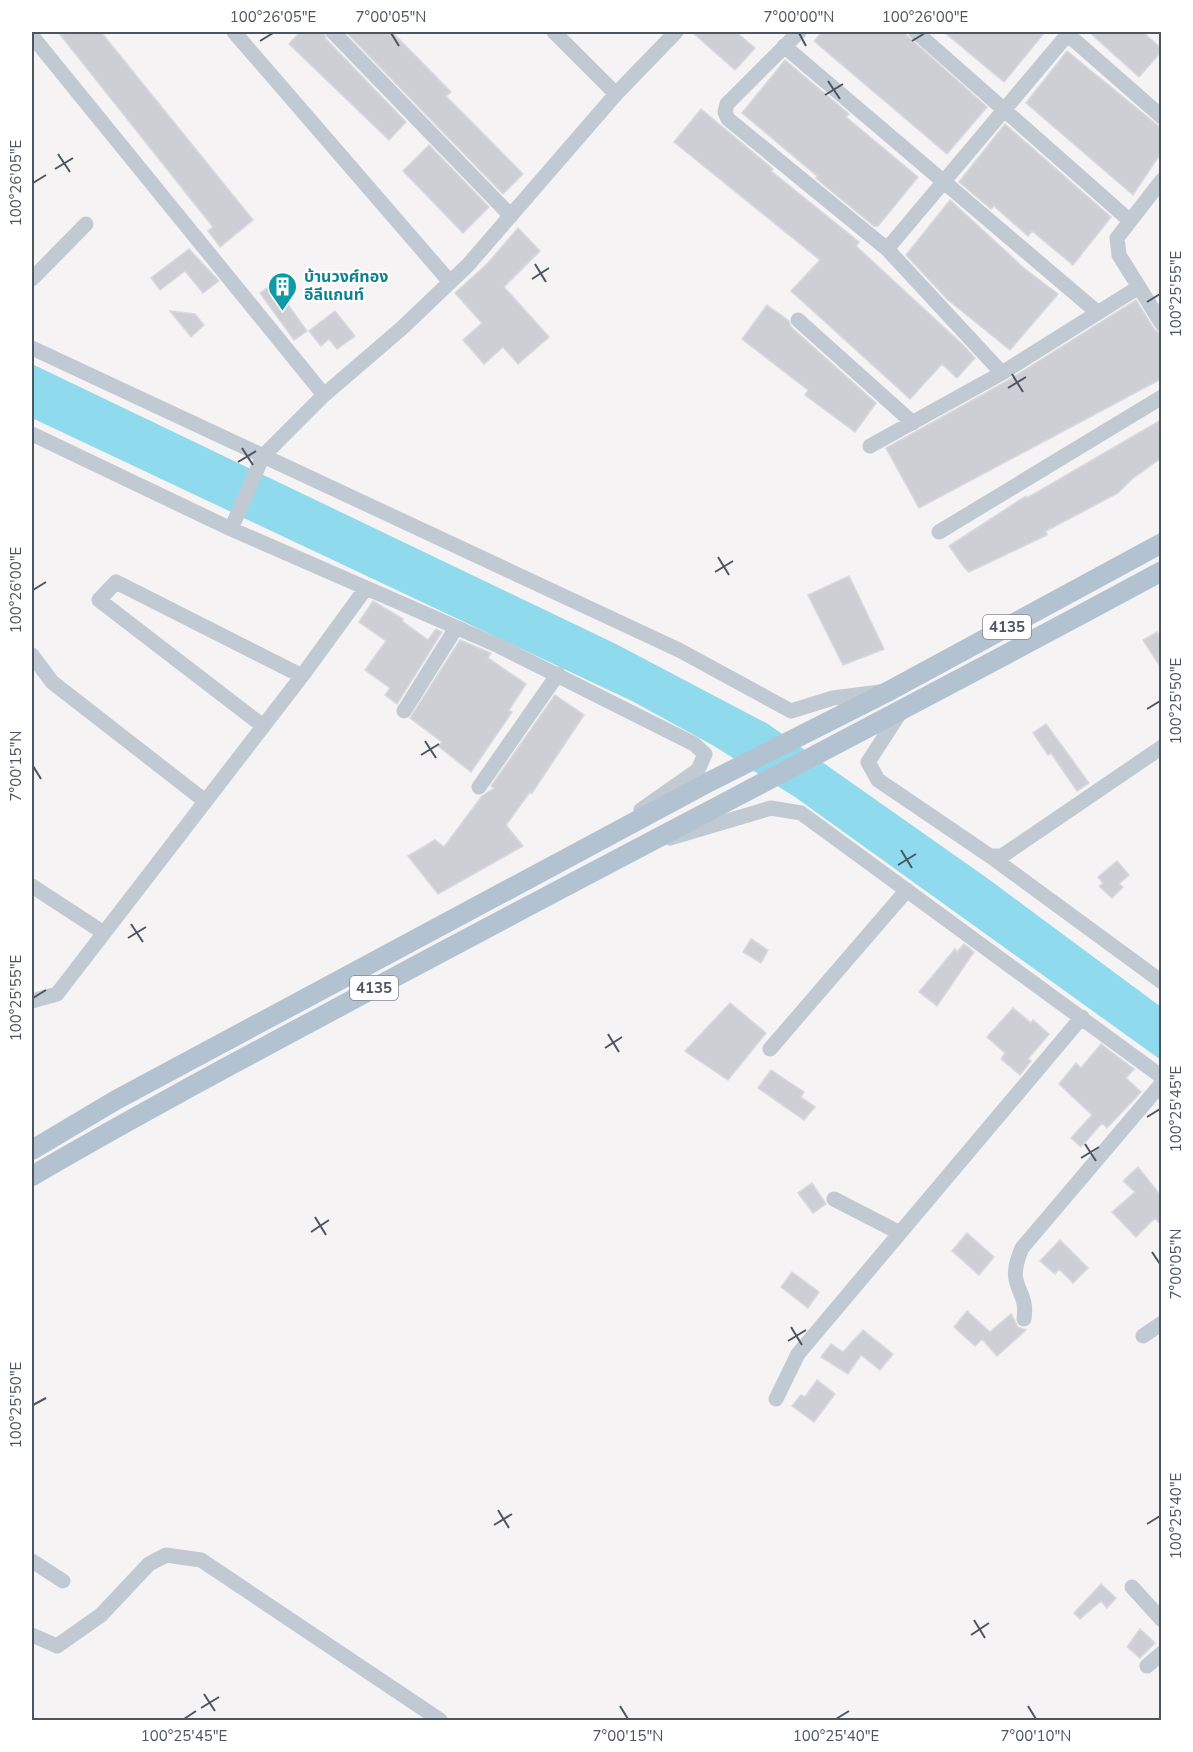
<svg xmlns="http://www.w3.org/2000/svg" width="1193" height="1752" font-family="'Nunito Sans','Noto Sans Thai',sans-serif">
<style>
.water{fill:#90daee}
.building{fill:#cdcfd5;stroke:#d7d9de;stroke-width:1.5}
.lines{fill:none;stroke-linecap:round;stroke-linejoin:round}
.path{stroke:#7ad0a6;stroke-width:3;stroke-dasharray:4.5 3;stroke-linecap:butt}
.minor{stroke:#c1cad2;stroke-width:15}
.major{stroke:#b3c2d1;stroke-width:20}
.ticks{fill:none;stroke:#4a5661;stroke-width:2}
.labels{text-anchor:middle;dominant-baseline:central;stroke-width:4.5;stroke-linejoin:round;paint-order:stroke}
.shield{fill:#fff;stroke:#808990;stroke-width:1.5}
.shield-label{font-size:15px;font-weight:bold;fill:#4a5661}
.culture-label{font-size:16px;font-weight:bold;fill:#0d838f;stroke:#fff;text-anchor:start}
.neatline{fill:none;stroke:#4a5661;stroke-width:2}
.ticks-label{font-size:15px;text-anchor:middle;fill:#4a5661}
</style>
<rect width="100%" height="100%" fill="#f5f3f3"/>
<path class="water" d="M32,364L616,644L768,724L987,878L1161,1007V1060L795,797L714,746L632,701L32,418Z"/>
<path class="building" d="M58,32H101L253,220L220,247L208,231L213,227Z
M300,32H324L326,39L406,122L389,140L289,44Z
M346,32H392L451,92L446,96L523,174L503,194Z
M692,32H736L755,48L735,70Z
M822,32H903L987,107L947,154L814,41Z
M944,32H1045L1004,82Z
M1089,32H1143L1161,48V52L1139,77Z
M1067,51L1161,128V153L1133,195L1026,103Z
M785,60L849,114L846,117L918,177L878,226H874L824,185L816,178L817,176L742,113Z
M701,109L773,169L771,171L859,242L856,246L963,345L975,358L957,378L942,364L910,399L791,291L820,260L674,142Z
M1005,124L1111,217L1073,265L1032,231L1028,236L994,206L991,209L959,182Z
M429,145L489,207L463,233L403,171Z
M950,200L1025,269L1058,294L1010,350L947,299L906,255Z
M518,228L540,251L504,287L549,337L518,364L503,347L484,364L463,340L482,323L455,293L488,263Z
M189,249L219,281L203,293L185,271L160,290L151,278Z
M273,284L307,331L294,340L260,293Z
M1136,300L1154,329L1161,334V379L919,508L886,448L1007,381Z
M767,305L789,321L791,327L876,403L855,432L805,395L808,390L742,339Z
M170,311L195,314L204,325L191,337Z
M335,311L355,336L337,349L329,339L321,346L309,331Z
M1161,420V458L1132,479L1118,493L1046,531L1047,535L969,572L964,567L949,546L1026,496L1027,498Z
M849,576L884,649L843,665L808,595Z
M373,601L403,619L402,621L428,640L436,629L442,632L397,704L385,695L390,688L365,670L386,641L359,622Z
M1157,632L1161,639V668L1143,640Z
M460,640L491,653L488,658L526,684L509,710L512,712L471,772L438,746L442,742L410,718Z
M555,695L584,715L532,793L530,792L506,825L523,846L438,894L408,856L435,840L444,847L482,796L494,788L491,786Z
M1046,724L1089,783L1077,791L1051,753L1048,755L1033,733Z
M1117,861L1129,875L1119,884L1123,887L1112,898L1099,886L1103,883L1098,877Z
M751,939L768,950L761,963L743,952Z
M964,944L974,952L937,1006L919,992L955,949L957,952Z
M730,1003L766,1033L728,1080L685,1051Z
M1013,1008L1031,1023L1033,1020L1049,1034L1028,1059L1031,1061L1020,1075L1001,1059L1005,1053L987,1037Z
M1101,1044L1134,1069L1126,1078L1141,1092L1107,1128L1102,1123L1081,1147L1071,1138L1092,1115L1059,1084L1076,1063L1081,1068Z
M771,1070L804,1092L801,1097L815,1107L804,1120L758,1088Z
M1138,1167L1161,1196V1225L1155,1218L1136,1237L1112,1212L1135,1192L1123,1181Z
M812,1183L826,1204L813,1213L798,1193Z
M967,1233L994,1257L979,1275L952,1251Z
M1060,1240L1088,1268L1073,1283L1059,1269L1055,1274L1040,1261Z
M792,1272L819,1292L808,1308L781,1287Z
M967,1311L990,1332L1011,1314L1018,1327L1026,1330L997,1356L982,1339L975,1346L954,1327Z
M863,1330L893,1354L880,1370L861,1355L848,1374L821,1357L831,1344L843,1352Z
M817,1380L835,1394L814,1422L792,1406L801,1395L805,1397Z
M1101,1584L1116,1598L1107,1608L1101,1601L1080,1619L1074,1613Z
M1140,1629L1155,1643L1140,1658L1127,1647Z"/>
<g class="lines">
<path class="path" d="M1161,32H1162"/>
<path class="minor" d="M234,32L450,282
M333,32L511,216
M554,32L616,94
M799,32L727,104L725,112L728,119L887,249L1002,373L1139,287
M916,32L1129,220
M1065,32L1162,117
M32,36L324,395
M784,46L1097,312
M1162,180L1117,238L1119,255L1162,324
M887,249L1068,34
M32,279L86,224
M798,320L913,423
M32,348L679,650L791,711L833,698L880,692
M32,434L231,529L499,646L694,744L705,754L698,770L641,810
M870,446L1002,373
M231,529L263,456L324,395L402,328L468,265L616,94L676,32
M939,532L1162,397
M32,655L52,682L205,801
M404,711L456,628
M900,713L868,762L878,780L990,856L1162,982
M263,726L99,600L116,582L302,676
M479,787L558,674
M670,838L771,808L801,813L1162,1077
M990,856H1002L1162,747
M32,886L104,933
M32,1001L57,994L302,676L366,588
M770,1049L907,890
M834,1199L900,1233
M1024,1319C1029,1287 1004,1289 1022,1248L1162,1083
M1143,1336L1162,1323
M776,1399L798,1354L1082,1017
M32,1561L63,1581
M1132,1587L1162,1620
M32,1635L57,1646L101,1615L149,1564L166,1555L201,1560L440,1720
M1147,1666L1162,1653"/>
<path class="major" d="M32,1150L116,1100L709,782L889,691L1162,543
M32,1176C150,1107 272,1043 393,978C649,841 907,709 1162,571"/>
</g>
<path class="ticks" d="M391,33L399,46M799,33L806,46M260,41L273,33M912,41L925,33M828,81L840,99M825,95L843,84M58,154L70,172M55,169L73,158M33,183L46,175M535,264L546,282M532,279L549,268M1147,302L1160,294M1012,374L1023,392M1008,388L1026,377M242,448L253,465M238,462L256,451M718,557L729,575M715,572L733,561M33,590L46,582M1147,709L1160,701M425,741L436,758M421,755L439,744M33,766L41,779M901,850L912,868M898,865L916,854M131,924L143,942M128,938L146,927M33,998L46,990M608,1034L619,1052M605,1048L622,1037M1147,1117L1160,1109M1085,1144L1096,1161M1081,1158L1099,1147M315,1217L326,1235M311,1232L329,1220M1152,1252L1160,1264M791,1327L802,1345M788,1341L806,1330M33,1405L46,1398M498,1510L509,1528M1147,1524L1160,1516M494,1525L512,1514M974,1620L985,1638M971,1635L989,1623M204,1694L215,1711M620,1706L628,1719M1028,1706L1036,1719M201,1708L219,1697M184,1719L196,1711M836,1719L849,1711"/>
<defs>
<symbol id="building-pin" viewBox="-11 -11 22 30"><path d="M0 17L-7.5 6A9.5 9.5 0 1 1 7.5 6Z" fill="#0f9aa8" stroke="#fff"/><path d="M-4-6H4V6H1V3H-1V6H-4ZM-2.5-4.3h1.7v1.8h-1.7ZM.8-4.3h1.7v1.8H.8ZM-2.5-1h1.7V.8h-1.7ZM.8-1h1.7V.8H.8Z" fill="#fff"/></symbol>
</defs>
<g fill-rule="evenodd">
<use href="#building-pin" x="266" y="270" width="33" height="45"/>
</g>
<g class="labels">
<g class="shield">
<rect x="983" y="615" width="48" height="24" rx="4.5"/>
<rect x="350" y="976" width="48" height="24" rx="4.5"/>
</g>
<g class="shield-label">
<text x="1007" y="627">4135</text>
<text x="374" y="988">4135</text>
</g>
<g class="culture-label">
<text x="304" y="277">บ้านวงศ์ทอง<tspan x="304" dy="18">อีลีแกนท์</tspan></text>
</g>
</g>
<rect width="1193" height="1752" fill="none" stroke="#ffffff" stroke-width="66"/>
<rect x="33" y="33" width="1127" height="1686" class="neatline"/>
<g class="ticks-label">
<text x="273" y="22">100°26'05"E</text>
<text x="391" y="22">7°00'05"N</text>
<text x="799" y="22">7°00'00"N</text>
<text x="925" y="22">100°26'00"E</text>
<text transform="translate(16 183) rotate(-90)" y="5">100°26'05"E</text>
<text transform="translate(1176 294) rotate(-90)" y="5">100°25'55"E</text>
<text transform="translate(16 590) rotate(-90)" y="5">100°26'00"E</text>
<text transform="translate(1176 701) rotate(-90)" y="5">100°25'50"E</text>
<text transform="translate(16 766) rotate(-90)" y="5">7°00'15"N</text>
<text transform="translate(16 998) rotate(-90)" y="5">100°25'55"E</text>
<text transform="translate(1176 1109) rotate(-90)" y="5">100°25'45"E</text>
<text transform="translate(1176 1264) rotate(-90)" y="5">7°00'05"N</text>
<text transform="translate(16 1405) rotate(-90)" y="5">100°25'50"E</text>
<text transform="translate(1176 1516) rotate(-90)" y="5">100°25'40"E</text>
<text x="184" y="1741">100°25'45"E</text>
<text x="628" y="1741">7°00'15"N</text>
<text x="836" y="1741">100°25'40"E</text>
<text x="1036" y="1741">7°00'10"N</text>
</g>
</svg>
